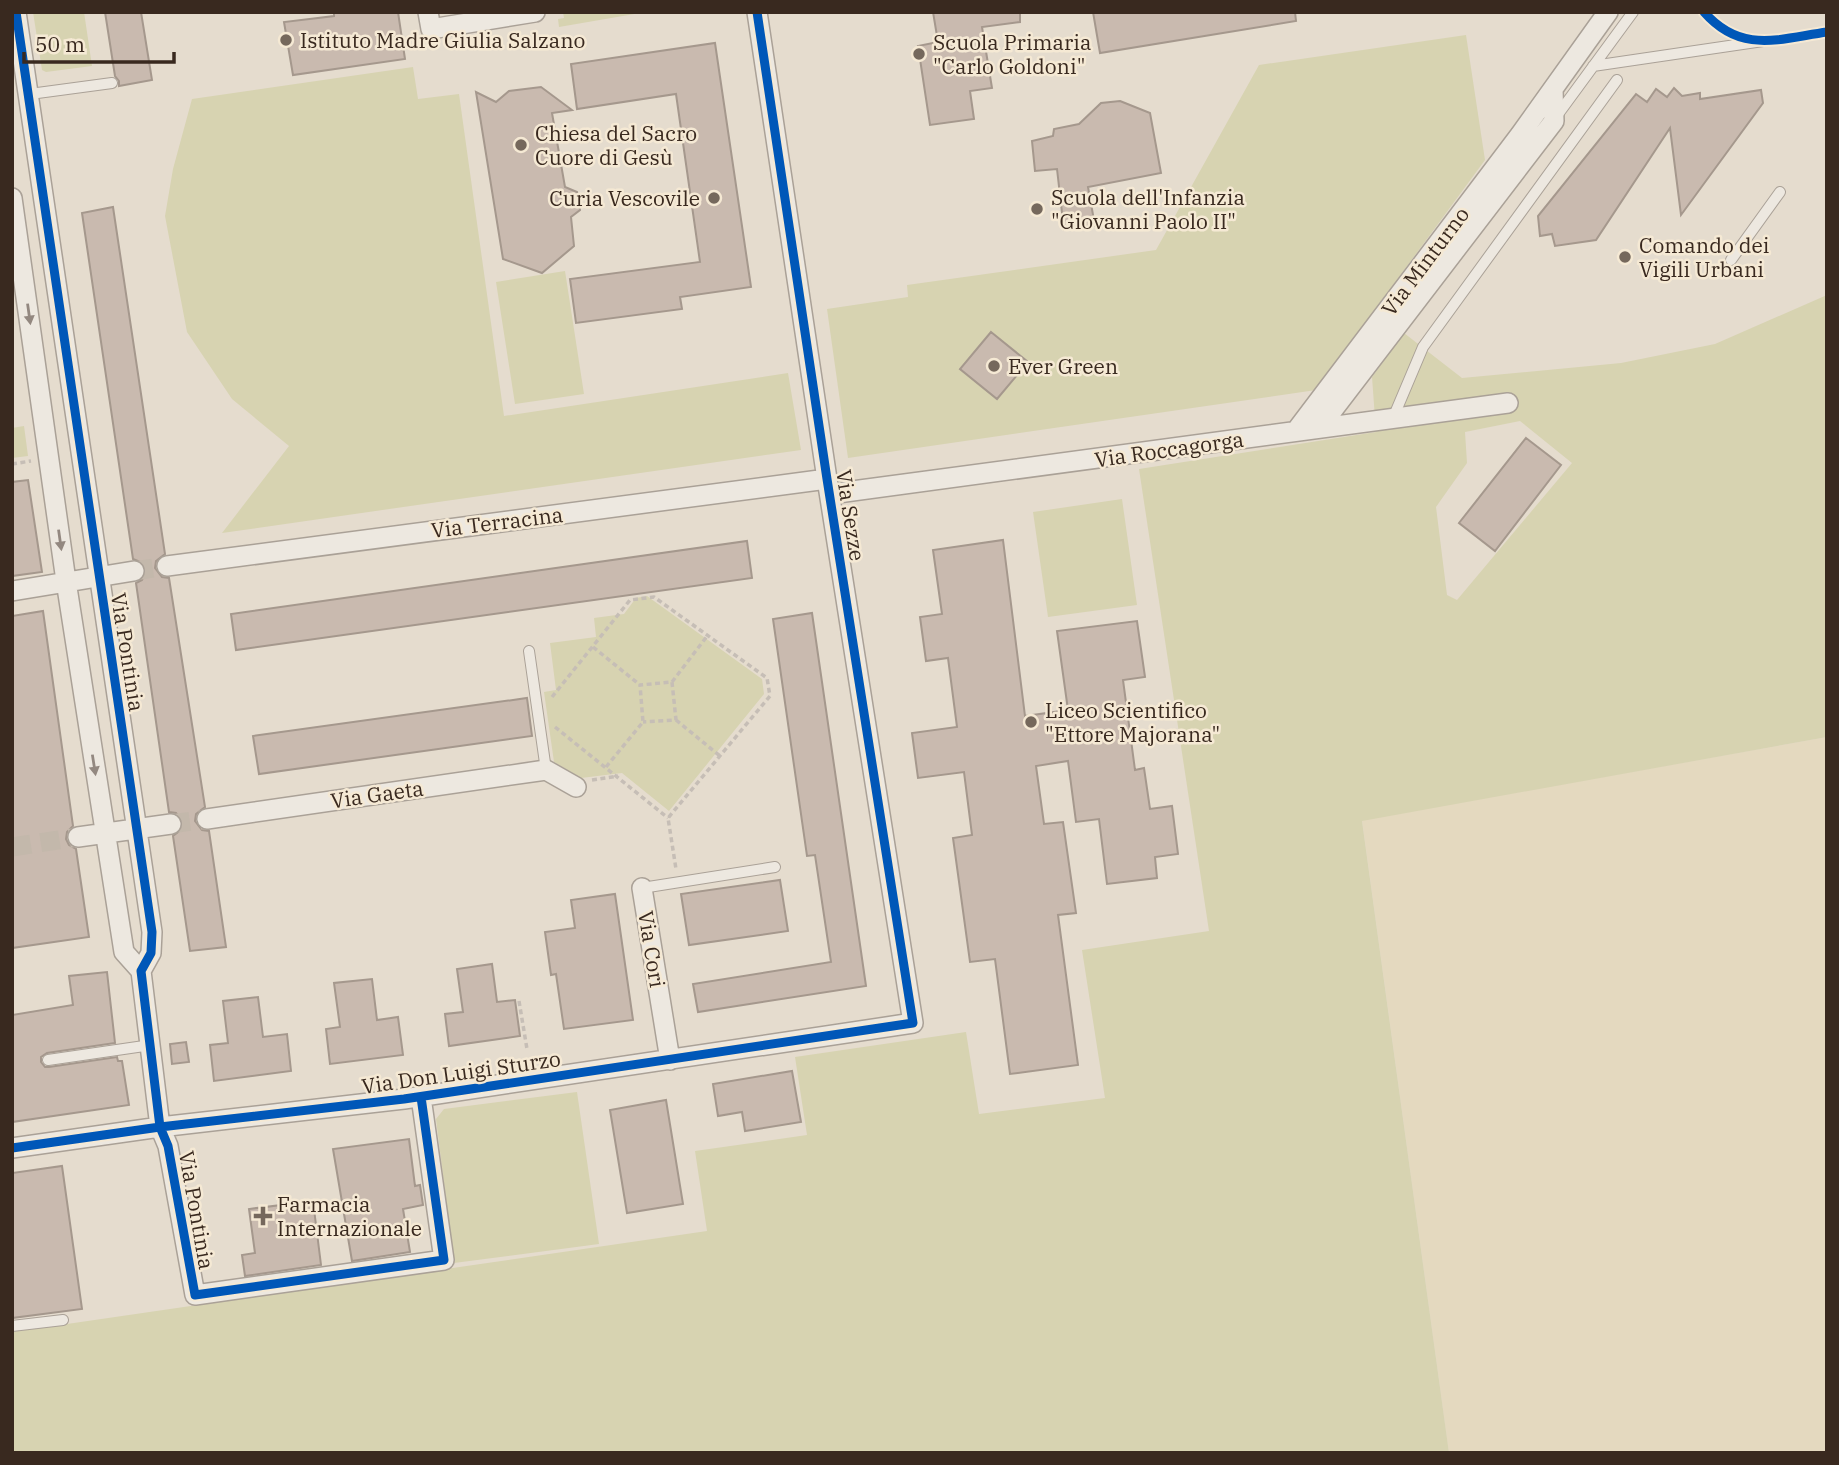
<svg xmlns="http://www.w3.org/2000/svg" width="1839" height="1465" font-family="'IBM Plex Serif',serif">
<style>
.farmland{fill:#e4d9bf}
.green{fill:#d7d3b1;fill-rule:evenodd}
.building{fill:#c9baaf;stroke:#a5988d;stroke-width:2}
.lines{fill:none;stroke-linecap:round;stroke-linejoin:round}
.minor-tunnel{stroke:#c3b8ab;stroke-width:19;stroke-dasharray:19 10;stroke-linecap:butt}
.service-casing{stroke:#aaa197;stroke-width:12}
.minor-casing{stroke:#aaa197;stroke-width:22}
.path{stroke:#c6beb6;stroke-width:3.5;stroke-dasharray:5 3.5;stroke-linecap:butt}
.service{stroke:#ede8e0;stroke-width:10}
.minor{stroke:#ede8e0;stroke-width:19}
.cycleway-casing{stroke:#f5e9d4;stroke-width:13}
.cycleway{stroke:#0057b8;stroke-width:9}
.oneway{fill:#938880}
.poi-dot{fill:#75685c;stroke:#f5e9d4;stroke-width:2.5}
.labels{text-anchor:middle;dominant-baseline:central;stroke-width:5;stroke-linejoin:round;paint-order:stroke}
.poi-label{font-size:21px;fill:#39291f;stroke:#f5e9d4;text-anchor:start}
.street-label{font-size:21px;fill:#39291f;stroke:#f5e9d4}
</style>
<rect width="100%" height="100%" fill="#e5dcce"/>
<path class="farmland" d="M1827,737V1453H1449L1362,820Z"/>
<path class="green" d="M33,12H84L92,66L46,72L42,70Z
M563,12H646L559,27L558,19L564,18Z
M1466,35L1485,160L1316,390L848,458L827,309L908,297L907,285L1156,250L1259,65Z
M413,67L418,99L459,94L504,416L788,373L801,450L222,533L289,446L232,399L187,332L165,216L173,169L192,99Z
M565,271L584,394L515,404L496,282Z
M1827,295V737L1362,821L1449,1453H12V1332L707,1231L695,1151L807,1135L795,1057L966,1032L979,1114L1105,1098L1082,950L1209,931L1139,469L1376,432L1372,377L1404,333L1462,378L1621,363L1715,344ZM1520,421L1572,463L1457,600L1447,595L1436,507L1467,463L1465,432Z
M24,426L28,456L12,458V428Z
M1122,499L1137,605L1048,617L1033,512Z
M647,596L762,679L764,694L669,811L622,773L581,778L554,762L544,692L556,690L550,643L596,637L594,618L624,614L636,598Z
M577,1092L599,1244L454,1263L436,1119L444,1109Z"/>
<path class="building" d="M105,12H141L152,80L119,86V81L115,76Z
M334,12H398L405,59L293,75L284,22L334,16Z
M933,12H1020V22L982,27L992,88L970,91L974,119L930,125L918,46L938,42Z
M1093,12H1295L1296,21L1100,53Z
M715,43L751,287L680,297L682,309L576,323L570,279L700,262L676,94L577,109L571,64Z
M541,87L572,110L552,113L565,187L577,192L580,210L571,217L574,246L542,273L503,259L476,92L496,102L509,91Z
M1674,88L1682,96L1700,93V99L1761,90L1763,103L1681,215L1670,128L1596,240L1555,246L1552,234L1540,236L1538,216L1636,94L1647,102L1656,89L1667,97Z
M1120,101L1150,113L1161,173L1088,187L1095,226L1064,230L1057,169L1035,171L1032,141L1053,136L1054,129L1079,124L1101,103Z
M113,207L165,554L156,561L155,568L162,577L169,578L205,807L196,814L195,821L202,830L209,831L226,947L190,951L173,836L182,829L183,822L176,813L169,812L136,583L142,580L146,570L143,563L133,559L82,213Z
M991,332L1028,362L997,399L960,369Z
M1526,438L1561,465L1495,551L1459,523Z
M28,480L42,572L12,576V482Z
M1003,540L1025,716L1068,710L1057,631L1137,621L1145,677L1123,680L1135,770L1144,768L1150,809L1172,806L1178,854L1155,857L1157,878L1107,884L1099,819L1076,822L1068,761L1036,766L1044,824L1063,822L1076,913L1058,915L1078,1065L1010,1074L995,959L970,962L953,838L972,835L964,772L918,778L912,733L957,727L948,658L926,661L920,617L942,614L933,550Z
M747,541L752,578L236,650L231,614Z
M43,611L73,826L67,832L66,839L69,845L76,849L89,937L12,948V616Z
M812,613L866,986L698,1012L693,984L831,962L815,855L807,856L773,619Z
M527,698L532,736L259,774L253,736Z
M780,880L788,931L689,945L681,894Z
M615,894L633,1020L564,1029L556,974L551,975L545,932L575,928L571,900Z
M492,964L497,1002L515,1000L520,1036L449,1046L445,1014L463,1012L457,969Z
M107,972L115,1043L47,1053L41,1057V1062L45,1067H49L117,1057L118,1061H122L129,1105L12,1122V1015L73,1005L69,976Z
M372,979L377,1020L398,1017L403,1055L330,1064L326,1029L340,1027L334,983Z
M258,997L263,1037L287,1034L291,1071L214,1081L210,1045L228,1043L223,1001Z
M186,1042L189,1062L172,1064L170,1044Z
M792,1071L801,1122L745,1131L742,1112L718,1116L713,1084Z
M666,1100L683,1204L627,1213L610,1110Z
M409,1139L415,1186L420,1185L423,1205L403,1209L410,1252L352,1261L333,1149Z
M62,1166L82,1309L12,1318V1173Z
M313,1201L321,1265L245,1276L242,1255L255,1253L249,1209Z"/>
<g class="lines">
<path class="minor-tunnel" d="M134,571L167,566
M171,824L207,819
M12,847L78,837"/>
<defs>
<path id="service" d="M1593,66L1763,41
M30,94L112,83
M1556,117L1633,12
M1731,260L1780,192
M1393,418L1423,347L1617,80
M529,651L546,770
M642,888L775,867
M48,1060L151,1045
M12,1326L63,1320"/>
<path id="minor" d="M16,12L152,932L151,953L141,971L160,1127L168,1146L195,1295L444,1260L421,1097
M428,12L431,29L535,12
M12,198L66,581L124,952L141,971
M1319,428L1554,121L1553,89
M1296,431L1520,135L1608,12
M830,494L1508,403
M167,566L827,479
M12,591L134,571
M207,819L546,770L576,787
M78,837L171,824
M642,888L670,1060
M12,1148L160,1127L404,1099L913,1023L827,479L757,12"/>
</defs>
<use href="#service" class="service-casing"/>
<use href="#minor" class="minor-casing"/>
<path class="path" d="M12,464L31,461
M593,647L640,685
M672,682L708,635
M552,697L630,600L654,597L767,678L770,696L668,818L676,869
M676,720L720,756
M555,727L668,818
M606,767L643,722L640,685L672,682L676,720L643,722
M592,780L618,776
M519,1001L527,1049"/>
<use href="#service" class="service"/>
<use href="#minor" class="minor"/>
<defs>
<path id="cycleway" d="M16,12L152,932L151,953L141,971L160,1127L168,1146L195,1295L444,1260L421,1097
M1704,12C1741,54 1778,39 1827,32
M12,1148L160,1127L404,1099L913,1023L827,479L757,12"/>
</defs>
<use href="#cycleway" class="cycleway-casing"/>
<use href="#cycleway" class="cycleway"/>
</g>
<defs><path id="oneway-solid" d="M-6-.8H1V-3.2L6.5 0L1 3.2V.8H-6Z" transform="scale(1.75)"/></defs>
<g class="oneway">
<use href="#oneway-solid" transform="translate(29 314) rotate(82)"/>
<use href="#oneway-solid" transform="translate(60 540) rotate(82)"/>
<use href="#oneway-solid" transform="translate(94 765) rotate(81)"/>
</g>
<g class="poi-dot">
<circle cx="286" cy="40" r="7"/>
<circle cx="919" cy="54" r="7"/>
<circle cx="521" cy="145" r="7"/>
<circle cx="714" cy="198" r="7"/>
<circle cx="1037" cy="209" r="7"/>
<circle cx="1625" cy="257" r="7"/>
<circle cx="994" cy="366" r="7"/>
<circle cx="1031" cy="722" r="7"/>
<path d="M259.5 1205.5h7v7h7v7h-7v7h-7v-7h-7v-7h7z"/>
</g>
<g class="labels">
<g class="poi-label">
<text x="300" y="40">Istituto Madre Giulia Salzano</text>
<text x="933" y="42">Scuola Primaria<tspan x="933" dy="24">"Carlo Goldoni"</tspan></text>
<text x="535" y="133">Chiesa del Sacro<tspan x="535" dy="24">Cuore di Gesù</tspan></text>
<text x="1051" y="197">Scuola dell'Infanzia<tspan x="1051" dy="24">"Giovanni Paolo II"</tspan></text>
<text x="700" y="198" text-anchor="end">Curia Vescovile</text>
<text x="1639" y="245">Comando dei<tspan x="1639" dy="24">Vigili Urbani</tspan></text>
<text x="1008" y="366">Ever Green</text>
<text x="1045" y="710">Liceo Scientifico<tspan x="1045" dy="24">"Ettore Majorana"</tspan></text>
<text x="277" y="1204">Farmacia<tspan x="277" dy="24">Internazionale</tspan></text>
</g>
<g class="street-label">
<text transform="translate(1425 261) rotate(-53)">Via Minturno</text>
<text transform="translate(1169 449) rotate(-8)">Via Roccagorga</text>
<text transform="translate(851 515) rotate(81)">Via Sezze</text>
<text transform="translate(497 522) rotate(-7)">Via Terracina</text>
<text transform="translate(128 652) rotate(81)">Via Pontinia</text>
<text transform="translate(377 794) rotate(-8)">Via Gaeta</text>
<text transform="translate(652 949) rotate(81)">Via Cori</text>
<text transform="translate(461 1072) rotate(-8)">Via Don Luigi Sturzo</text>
<text transform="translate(197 1210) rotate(80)">Via Pontinia</text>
</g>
</g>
<rect width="1839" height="1465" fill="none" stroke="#39291f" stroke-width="28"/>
<path d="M24 52v10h150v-10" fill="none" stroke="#39291f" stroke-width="3.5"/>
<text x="35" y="52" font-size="21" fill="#39291f" stroke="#f5e9d4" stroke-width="5" paint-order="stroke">50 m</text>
</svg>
